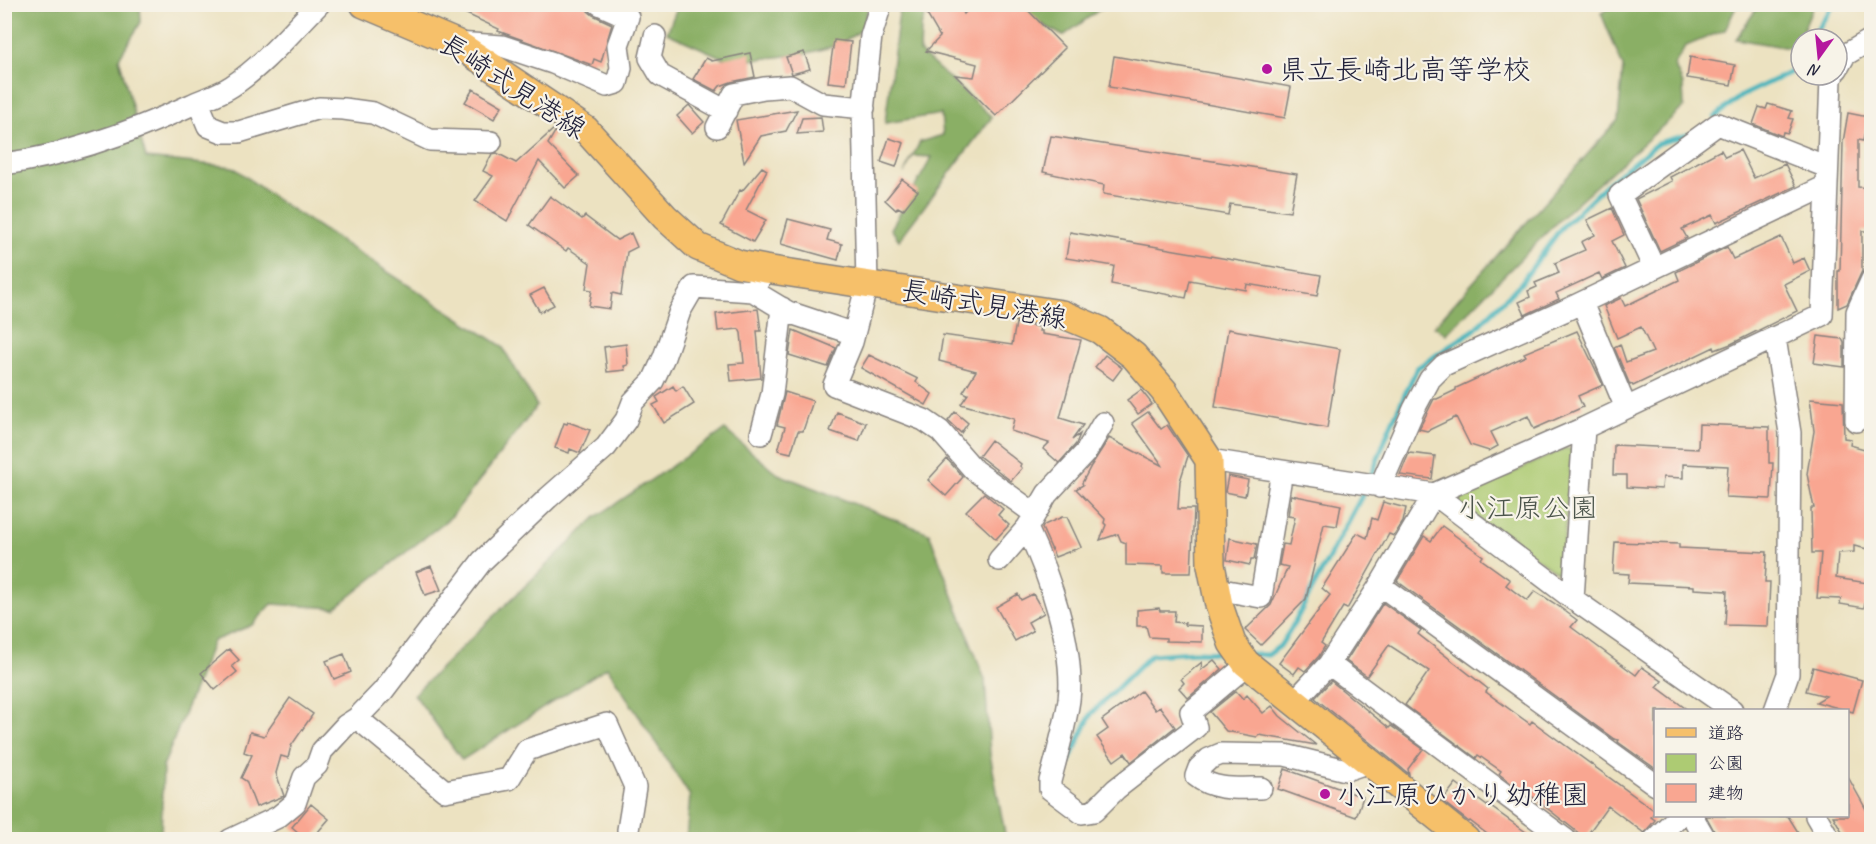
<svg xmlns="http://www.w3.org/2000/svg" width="1876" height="844" font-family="Caveat,'Klee One',sans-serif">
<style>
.green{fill:#adcb73;stroke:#687657;stroke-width:1.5}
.forest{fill:#8aaf65;stroke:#566850;stroke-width:1.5}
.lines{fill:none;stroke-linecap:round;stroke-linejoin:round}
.stream{stroke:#44b4bc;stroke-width:5}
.building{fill:#f9a691}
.minor-casing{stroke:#87827e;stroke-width:24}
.major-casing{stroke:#87827e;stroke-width:30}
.minor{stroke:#fff;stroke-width:21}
.major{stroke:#f6c06b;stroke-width:27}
.poi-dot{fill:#b5179e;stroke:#f7f3e8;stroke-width:2}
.labels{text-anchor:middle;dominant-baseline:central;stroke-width:4.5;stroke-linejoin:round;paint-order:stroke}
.poi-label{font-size:28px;fill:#22223b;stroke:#f7f3e8;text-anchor:start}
.street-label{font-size:28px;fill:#22223b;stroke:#f7f3e8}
.park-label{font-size:28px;fill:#4c554c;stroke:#f7f3e8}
</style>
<rect width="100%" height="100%" fill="#f7f3e8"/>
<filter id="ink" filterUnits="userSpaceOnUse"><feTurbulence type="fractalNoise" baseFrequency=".0167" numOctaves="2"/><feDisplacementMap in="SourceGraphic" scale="12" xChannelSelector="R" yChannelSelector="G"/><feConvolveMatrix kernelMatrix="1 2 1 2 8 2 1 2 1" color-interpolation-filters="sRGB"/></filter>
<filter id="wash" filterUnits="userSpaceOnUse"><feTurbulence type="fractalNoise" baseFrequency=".008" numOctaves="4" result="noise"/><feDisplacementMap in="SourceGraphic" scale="24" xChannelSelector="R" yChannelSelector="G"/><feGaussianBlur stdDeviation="1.35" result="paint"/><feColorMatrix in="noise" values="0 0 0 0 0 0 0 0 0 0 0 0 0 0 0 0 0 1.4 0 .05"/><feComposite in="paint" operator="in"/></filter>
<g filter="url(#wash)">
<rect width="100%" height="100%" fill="#ece2c1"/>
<path class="green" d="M1565,448L1572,450L1561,575L1457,505L1459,498Z"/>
<path class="forest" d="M5,5H140L141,22L119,58L146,158L233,167L277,200L502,346L537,406L452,516L335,608L272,604L252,625L213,641L163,767L161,839L5,840Z
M678,5H869L862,30L838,45L804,54L732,62L667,33Z
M900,5H928L921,27L920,52L992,117L899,240L891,229L932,157L913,156L904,173L920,142L943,135L941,114L885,123Z
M1008,5H1106L1063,36Z
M1616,5H1737L1725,30L1686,46L1674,65L1683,84L1684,107L1569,210L1446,334L1434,326L1618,120L1623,67L1601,13Z
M1759,5H1814L1795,49L1736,39Z
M725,430L778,474L929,533L985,680L990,754L1006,839H686L690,796L607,667L462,760L414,694L596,517Z"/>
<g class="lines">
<path class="stream" d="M1811,39L1834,4
M1715,117L1741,96L1791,72L1801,55
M1370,479L1390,427L1417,368L1474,330L1521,283L1562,227L1606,185L1658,143L1688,135
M1251,654L1268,655L1280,646L1291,629L1365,490
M1063,774L1091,714L1151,655L1194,652L1227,653"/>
</g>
<g id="blocks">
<path class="building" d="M445,4H586L588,11L593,15L612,24L601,62L594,59L592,65L498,31L499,29Z
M921,4H959L964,14L974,4H1022L1065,48L996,116L955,75L974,77L977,64L926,51L940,37Z
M834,40L851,42L846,84L828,82Z
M804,52L810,69L792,74L786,57Z
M750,53L755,77L731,82L720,86L716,91L693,79L706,58L712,61Z
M1114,56L1291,87L1285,118L1109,87Z
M1690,57L1735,65L1731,85L1687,78Z
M473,89L502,106L494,119L465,102Z
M1768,104L1792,111L1789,118L1793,119L1788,133L1783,132L1782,136L1753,124L1759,107L1766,109Z
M689,105L704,122L692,133L677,116Z
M797,110L786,131L761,136L744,162L736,120Z
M1848,113L1868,117L1863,141L1858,140V187L1869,188L1868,202L1872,201V231H1862V271L1847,304L1838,308V271H1840L1843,142Z
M821,117L823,132L797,134L802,118Z
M554,129L556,130L548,144L579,176L565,188L539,161L507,221L475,201L493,176L483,171L492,154L497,153L516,163Z
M1051,136L1297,174L1290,212L1230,204L1228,215L1103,194L1104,185L1043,172Z
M889,138L904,143L896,167L881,162Z
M1721,150L1725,157L1740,150L1754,178L1785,164L1796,186L1716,223L1712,215L1682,229L1687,238L1660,251L1636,199L1672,181L1670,177Z
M762,167L767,170L746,210L766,220L753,242L721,225L740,190L742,191Z
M902,179L918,191L903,210L898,207L896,210L885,200Z
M550,196L582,219L585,216L617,240L631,233L637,247L627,252L621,295L612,293L610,309L589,306L592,290L586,289L590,263L568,248L566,251L529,225Z
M1612,208L1624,235L1612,241L1625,268L1602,279L1599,273L1556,293L1559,299L1525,315L1519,302L1530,297L1528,291L1537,287L1535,283L1559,273L1555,263L1585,250L1581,242L1595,235L1587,220Z
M788,219L830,230L827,240L842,244L838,260L781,244Z
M1070,232L1321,275L1317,296L1247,284L1246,290L1190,280L1186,298L1111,284L1114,266L1066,258Z
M1781,237L1793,263L1804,258L1810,271L1784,284L1797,311L1731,344L1715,350L1714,347L1633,386L1632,384L1630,385L1614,347L1620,344L1626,362L1653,352L1641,327L1617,338L1604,306L1621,298L1625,306L1679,280L1676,272L1727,247L1733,259Z
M544,288L554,305L540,312L530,295Z
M758,309L761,331H757L761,378L731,381L729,364L744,363L741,333L739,329L718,331L716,314Z
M1016,323L1040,327L1039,331H1042V334L1081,340L1060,418L1083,425L1072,440L1080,434L1076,444L1059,463L1043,449L1049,443L1011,431L1014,419L961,404L968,394L963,392L976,371L939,361L943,335L1012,345Z
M1228,329L1340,349L1327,428L1215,407Z
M793,330L836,348L828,367L789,355Z
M1577,331L1603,385L1578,396L1583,407L1534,429L1528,416L1491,432L1498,446L1489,451L1470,445L1456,417L1427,431L1419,429L1434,399H1437L1456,390V388L1526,356L1524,353Z
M1818,336L1842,339L1844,343V367L1814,363Z
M626,344L628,365L624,366L625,370L607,372L604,347Z
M869,355L918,379L916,382L932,394L926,405L861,368Z
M1105,355L1122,368L1113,380L1095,367Z
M673,386L676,391L683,386L694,404L664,423L653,405L659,402L656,397Z
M1141,390L1152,404L1138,414L1127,400Z
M785,392L813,401L803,431H798L791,453L778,450L785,427L777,425Z
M1810,399L1843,402L1844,438L1851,439L1850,445L1872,451V550L1854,546V552L1838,553L1836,578L1868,583L1864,608L1840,604L1841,599L1817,598L1821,553H1812L1811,508H1814L1807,474L1814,431Z
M837,412L866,423L859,441L830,431Z
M955,412L968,423L961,433L948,421Z
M1148,412L1161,429L1167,425L1188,456L1180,481L1178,509H1194L1191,573H1163V566L1126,565V543L1121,541L1118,534L1100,540L1106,525L1104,523L1105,519L1076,489L1083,485L1082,483L1091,466L1109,438L1163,466L1132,423Z
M568,422L590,430L580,453L570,449L569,453L555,448L564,423L567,424Z
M1699,424L1769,427V463H1773L1771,499L1726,497L1728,466L1683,464V478L1663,477L1662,489L1627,487V475H1613L1614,445L1698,449Z
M991,440L1021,464L1020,466L1022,468L1011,481L979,456Z
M1409,453L1435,456L1432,479L1400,475Z
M947,459L963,477L946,496L928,480Z
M1228,476L1248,480L1245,496L1225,492Z
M984,493L1003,509L998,515L1009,525L996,539L966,511Z
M1291,495L1341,505L1337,526L1324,524L1306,599L1261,645L1245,630L1271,605L1288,567L1279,565L1283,544L1289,545L1295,517L1288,516Z
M1383,502L1406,508L1403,522L1394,536L1389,534L1347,609L1343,607L1321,643L1325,646L1319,656L1305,671L1299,667L1294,674L1279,663L1330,595L1322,588L1357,533L1367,538L1372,518L1377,520Z
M1062,517H1067L1081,547L1055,557L1042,528L1044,525Z
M1442,526L1483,556L1481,559L1510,580L1506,585L1527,601L1535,591L1554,603L1577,620L1571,627L1636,675L1642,667L1662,681L1657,687L1689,711H1656V769L1618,742L1619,740L1614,739L1397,581L1424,536L1431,541Z
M1230,538L1257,544L1254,559H1251L1250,565L1227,560Z
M1615,542L1679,544V548L1767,552L1765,582H1770L1768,626L1725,625L1727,591L1694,589V586L1628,583L1629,574L1613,573Z
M431,566L441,590L425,595L416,572Z
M1018,594L1021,600L1033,594L1044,613L1028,622L1033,631L1015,641L996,607Z
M1383,603L1421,630L1418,634L1488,689L1486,692L1530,724L1532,721L1655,811L1651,817L1655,820L1651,825L1644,833L1608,806L1585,838L1525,791L1524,793L1499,774L1501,771L1478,755L1476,758L1405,705L1429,671L1389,645L1367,676L1346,661Z
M1159,608L1160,611H1175L1174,622L1185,623L1184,625L1202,626V642L1166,641V638L1149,637L1146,626H1137V610Z
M229,649L239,660L232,666L237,672L215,690L201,673Z
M344,654L351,672L334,679L326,661Z
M1214,660L1222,669L1188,698L1179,688L1184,683L1181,679L1202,662L1201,670Z
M1813,667L1862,680L1853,712L1816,702L1826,696L1806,691Z
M1331,681L1389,728L1391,726L1423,749L1408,769L1409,774L1315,698Z
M1141,691L1155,710L1160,707L1175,727L1131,762L1125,753L1114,761L1097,737L1108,729L1102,720Z
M1236,691L1243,699L1247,695L1263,713L1272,706L1280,716L1316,745L1259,735L1257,737L1226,731L1210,712Z
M290,698L313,714L291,746L288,758L281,756L276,773L284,796L256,807L246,781L241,778L252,755L244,752L250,732L264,736Z
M1285,769L1363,797L1356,817L1278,789Z
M1848,777L1872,820V840H1847L1833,816H1848Z
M1456,783L1487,806L1488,805L1537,840H1495L1470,821L1469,822L1442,801Z
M311,804L329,819L311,840H307L292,827Z
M1706,816H1788L1803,840H1719Z"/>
</g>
</g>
<g filter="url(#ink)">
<use href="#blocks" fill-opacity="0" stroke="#87827e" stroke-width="1.5"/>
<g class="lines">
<defs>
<path id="minor" d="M881,4L871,36L863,111L867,284L852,342L834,385L924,420L940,431L974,470L1035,514
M655,36L650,58L660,75L726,111
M456,43L502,46L553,63L607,86L617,83L621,68L618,45L628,17L599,4
M1837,69L1845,55L1872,39
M198,102L208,126L223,132H239L319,108L344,109L373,113L430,140L491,142
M717,127L734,94L764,88L790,86L823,104L864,108
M4,164C69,155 132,132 191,105C204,99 220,94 232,86C264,65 292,31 319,4
M1654,268L1620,195L1718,124L1827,167
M753,291L788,312L854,334
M1582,303L1626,408
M1775,338L1790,433L1788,674L1775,710
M1856,421L1857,312L1872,279
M761,434L772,394L782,308
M1209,460L1434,494L1573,599L1732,710
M1380,487L1414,409L1430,379L1444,365L1564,311L1826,186
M1027,528C1049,575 1075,647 1069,700C1065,727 1057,755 1050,781V789L1082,813L1094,811L1116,789L1196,727L1191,712L1248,664
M999,560L1027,528L1047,494L1086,452L1103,423
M1380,585L1656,785
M1216,589L1261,597L1282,471
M1573,599L1584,428
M1329,664L1566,840
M1294,702L1329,664L1380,585L1434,494L1584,428L1822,315L1831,79L1833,75
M357,718L445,791L509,779L527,750L607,724L635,787L628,830
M1261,788C1239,788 1214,791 1196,776L1199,768L1209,759L1221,754L1285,755L1346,770L1369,762
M1692,816L1706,840
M1816,816L1830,840
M230,840L278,817L295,803L304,777L317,765L322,751L346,725L357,718L383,691L482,561L548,498L606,447L626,420L633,402L653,381L664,357L680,311L694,287L753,291L765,269
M1654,840L1679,816"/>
<path id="major" d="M364,4L456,43L586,130L665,217L698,247L739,264L765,269L1062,314L1100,330L1134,356L1164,391L1209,460L1211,565L1219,605L1232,643L1246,663L1466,840"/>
</defs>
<use href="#minor" class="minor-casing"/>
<use href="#major" class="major-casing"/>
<use href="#minor" class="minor"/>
<use href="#major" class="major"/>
</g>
</g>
<g class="poi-dot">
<circle cx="1267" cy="69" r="6"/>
<circle cx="1325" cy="794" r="6"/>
</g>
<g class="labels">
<g class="poi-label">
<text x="1279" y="69">県立長崎北高等学校</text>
<text x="1337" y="794">小江原ひかり幼稚園</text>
</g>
<g class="street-label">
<text transform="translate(513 86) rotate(33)">長崎式見港線</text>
<text transform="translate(984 304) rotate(10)">長崎式見港線</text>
</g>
<g class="park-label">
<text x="1528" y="507">小江原公園</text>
</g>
</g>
<rect width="1876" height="844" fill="none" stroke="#f7f3e8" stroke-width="24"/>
<rect x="1654" y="709" width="195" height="108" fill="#f7f3e8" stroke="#a29fa3" stroke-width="1.5"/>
<rect x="1666" y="728" width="30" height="9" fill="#f6c06b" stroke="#a29fa3" stroke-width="1.5"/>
<text x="1708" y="739" font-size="18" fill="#22223b">道路</text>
<rect x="1666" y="754" width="30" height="18" fill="#adcb73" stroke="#a29fa3" stroke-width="1.5"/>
<text x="1708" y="769" font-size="18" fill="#22223b">公園</text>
<rect x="1666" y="784" width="30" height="18" fill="#f9a691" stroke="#a29fa3" stroke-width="1.5"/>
<text x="1708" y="799" font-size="18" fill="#22223b">建物</text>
<g transform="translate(1819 57) rotate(195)"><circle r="28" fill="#f7f3e8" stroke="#a29fa3" stroke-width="1.5"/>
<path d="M0-4.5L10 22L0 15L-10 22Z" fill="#b5179e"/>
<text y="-9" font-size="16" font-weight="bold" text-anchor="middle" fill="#22223b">N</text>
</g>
</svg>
